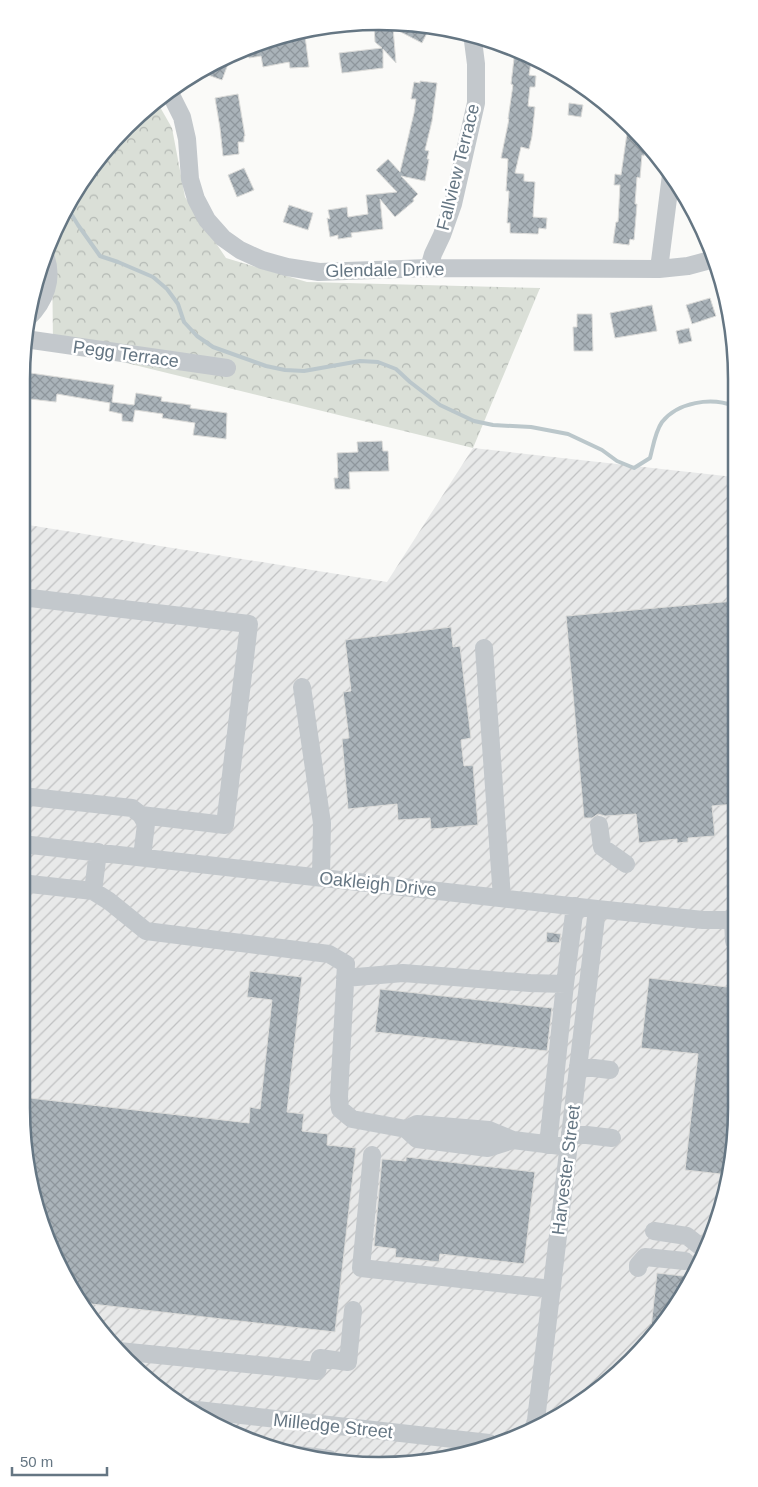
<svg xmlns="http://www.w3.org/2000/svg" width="758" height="1487" font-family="Arial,sans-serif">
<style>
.industrial{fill:url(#industrial-furrows)}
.forest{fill:url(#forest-crowns)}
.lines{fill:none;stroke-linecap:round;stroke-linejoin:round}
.stream{stroke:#bbc7cb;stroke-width:4}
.building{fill:url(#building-cross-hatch);stroke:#dcdcda}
.minor{stroke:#c3c8cc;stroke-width:18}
.labels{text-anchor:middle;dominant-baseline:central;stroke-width:5;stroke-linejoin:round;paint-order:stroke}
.street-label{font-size:18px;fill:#657683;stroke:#fff}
.rim{fill:none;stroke:#657683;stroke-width:2.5}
</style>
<defs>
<pattern id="industrial-furrows" width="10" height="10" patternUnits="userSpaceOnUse" patternTransform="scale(1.25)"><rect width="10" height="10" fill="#e8e9e9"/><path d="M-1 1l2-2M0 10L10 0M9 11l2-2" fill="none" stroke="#c0c1c2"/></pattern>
<pattern id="forest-crowns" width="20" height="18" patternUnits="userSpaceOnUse" patternTransform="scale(1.25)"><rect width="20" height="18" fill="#dadfd7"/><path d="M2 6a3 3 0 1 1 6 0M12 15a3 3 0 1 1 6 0" fill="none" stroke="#b4b9b4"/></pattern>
<pattern id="building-cross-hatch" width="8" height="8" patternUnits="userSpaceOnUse" patternTransform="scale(1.25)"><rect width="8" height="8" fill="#aab3b9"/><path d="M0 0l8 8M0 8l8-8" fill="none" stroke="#8e969c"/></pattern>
</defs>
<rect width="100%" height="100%" fill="#fafaf8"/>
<path class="industrial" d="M473,448L734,477L736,1131L725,1200L700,1266L632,1361L537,1429L425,1463L309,1459L200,1418L143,1377L95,1326L40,1223L21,1108L22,524L387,582Z"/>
<path class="forest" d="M156,100L172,128L185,197L226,258L307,282L540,288L473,448L53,345L52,251L48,247L58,221L95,161L143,110Z"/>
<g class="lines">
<path class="stream" d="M67,207L78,225L100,256L118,262L153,277L167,289L178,304L184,322L197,336L213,347L266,366L285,370L304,371L360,361L378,362L396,369L410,382L440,405L474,421L493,425L531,427L568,434L602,450L617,461L634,468L650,458C653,447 655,432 662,422C678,402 711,397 734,406"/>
</g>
<path class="building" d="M402,22L430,27L422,43L393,28L396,63L383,49V68L342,73L339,53L382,48L375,42L374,23Z
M305,36L309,67L290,68L289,62L263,67L261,56L249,58L247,48L264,40L265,41Z
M515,50L532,56L529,75L536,76L535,87H530L528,106L535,107L532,136L529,149L521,147L515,173L524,174V181L535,182L533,217L547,218L546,229L539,228L538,234L510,233V223H507L509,191H506L508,159L501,158L509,119H508L513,85L511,84Z
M219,61L228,64L222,80L205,74L208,66Z
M420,81L437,83L432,121L425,150L429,151L427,159H429L425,181L401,176L418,194L413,199L414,201L395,217L380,199L383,229L351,233L352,237L338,239V235L330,237L327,218L330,219L328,210L347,207L348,217L368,214L366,195L397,192L376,170L388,159L400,172L414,113L416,99H411L414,82L420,83Z
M238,94L245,136H244V142H238L239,154L223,156L220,128L215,98Z
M569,103L583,105L581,117L568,115Z
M628,126L642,141V145H645L644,156L642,155L640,178L637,177L635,204H637L634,240L630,239L629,245L613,243L616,222H618L620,185H614L615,174L621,175Z
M244,168L254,190L237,197L228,175Z
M289,205L313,213L308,230L283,222Z
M710,298L716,316L692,324L686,305Z
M652,305L657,331L615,338L610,313Z
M577,314H592L593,351H574L573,327H577Z
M689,328L692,341L679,344L676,331Z
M23,372L114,385L112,402L134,405L136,393L162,397L161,401L191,405L190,408L227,413L226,439L193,435L195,423L162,418L163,414L135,410L133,422L122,421V414L109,411L110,403L57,394L56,402L22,398Z
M382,441L383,451H388L389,471L349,472L350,489H335L334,478H338L337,453L358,452L357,442Z
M734,601L735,804L712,806L715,836L688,838V842L677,843V839L639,843L636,814L605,816L598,814L592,818H584L566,616Z
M451,627L453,647L460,646L471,738L461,740L464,766L473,765L478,825L431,829L430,818L398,820L397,804L348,809L342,739L349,738L343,692L351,691L345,640Z
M547,932L561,934L559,943L546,942Z
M250,971L302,977L287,1112L304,1114L302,1131L328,1134L327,1145L356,1148L335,1332L83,1303L40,1223L21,1108V1097L249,1123L250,1107L260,1109L272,1000L247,997Z
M649,978L736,988V1131L729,1175L685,1170L698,1054L641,1048Z
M380,989L552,1008L547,1051L375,1032Z
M406,1157L535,1172L524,1264L440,1254L439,1262L395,1257L396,1249L374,1246L382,1159L406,1161Z
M657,1273L692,1277L650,1337Z"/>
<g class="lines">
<path class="minor" d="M169,91L182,117L187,139L190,179L196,199L207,220L223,238L240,250L262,260L287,267L319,272L429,268L659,269L688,266L714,259
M429,268L433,254L442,235L453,204L476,103V64L472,33
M659,269L671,175
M28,318C45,301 54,279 45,255
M25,339L227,368
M22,597L249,624L225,825L141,815
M484,648L502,898
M302,687L322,823L321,877
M22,796L132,808L141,815L146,824L142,857
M599,825L602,847L626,864
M22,844L597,909L703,920H735
M21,883L93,891L109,901L146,931L329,954L346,964L339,1097L340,1109L352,1119L406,1129L417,1124L489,1130L513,1140L569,1147
M93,891L98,852
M733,920L734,941
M345,978L403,973L530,983L565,984L575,906
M578,1066L610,1070
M406,1129L417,1139L488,1148L513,1140
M570,1133L612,1138
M548,1145L565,984
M372,1155L361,1268L552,1289
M654,1231L687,1236L706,1251
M638,1268V1265L645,1257L685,1261
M119,1351L317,1371L320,1358L348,1362L353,1310
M188,1409L489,1443
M533,1430L536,1420L597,909
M299,1455L329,1459"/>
</g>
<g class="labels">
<g class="street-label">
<text transform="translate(458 167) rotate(-76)">Fallview Terrace</text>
<text transform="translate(385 270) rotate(-1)">Glendale Drive</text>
<text transform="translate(126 354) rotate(8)">Pegg Terrace</text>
<text transform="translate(378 884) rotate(6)">Oakleigh Drive</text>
<text transform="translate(566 1170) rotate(-83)">Harvester Street</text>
<text transform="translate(333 1426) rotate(6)">Milledge Street</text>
</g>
</g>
<path d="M0 0H758V1487H0ZM379 30H379A349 349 0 0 1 728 379V1108A349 349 0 0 1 379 1457H379A349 349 0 0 1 30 1108V379A349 349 0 0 1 379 30Z" fill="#fff" fill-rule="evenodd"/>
<path class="rim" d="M379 30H379A349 349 0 0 1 728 379V1108A349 349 0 0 1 379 1457H379A349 349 0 0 1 30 1108V379A349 349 0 0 1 379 30Z"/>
<path d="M12 1467v8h95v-8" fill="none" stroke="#657683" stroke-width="2.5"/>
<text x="20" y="1467" font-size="15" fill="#657683" stroke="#ffffff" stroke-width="4" paint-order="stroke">50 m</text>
</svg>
